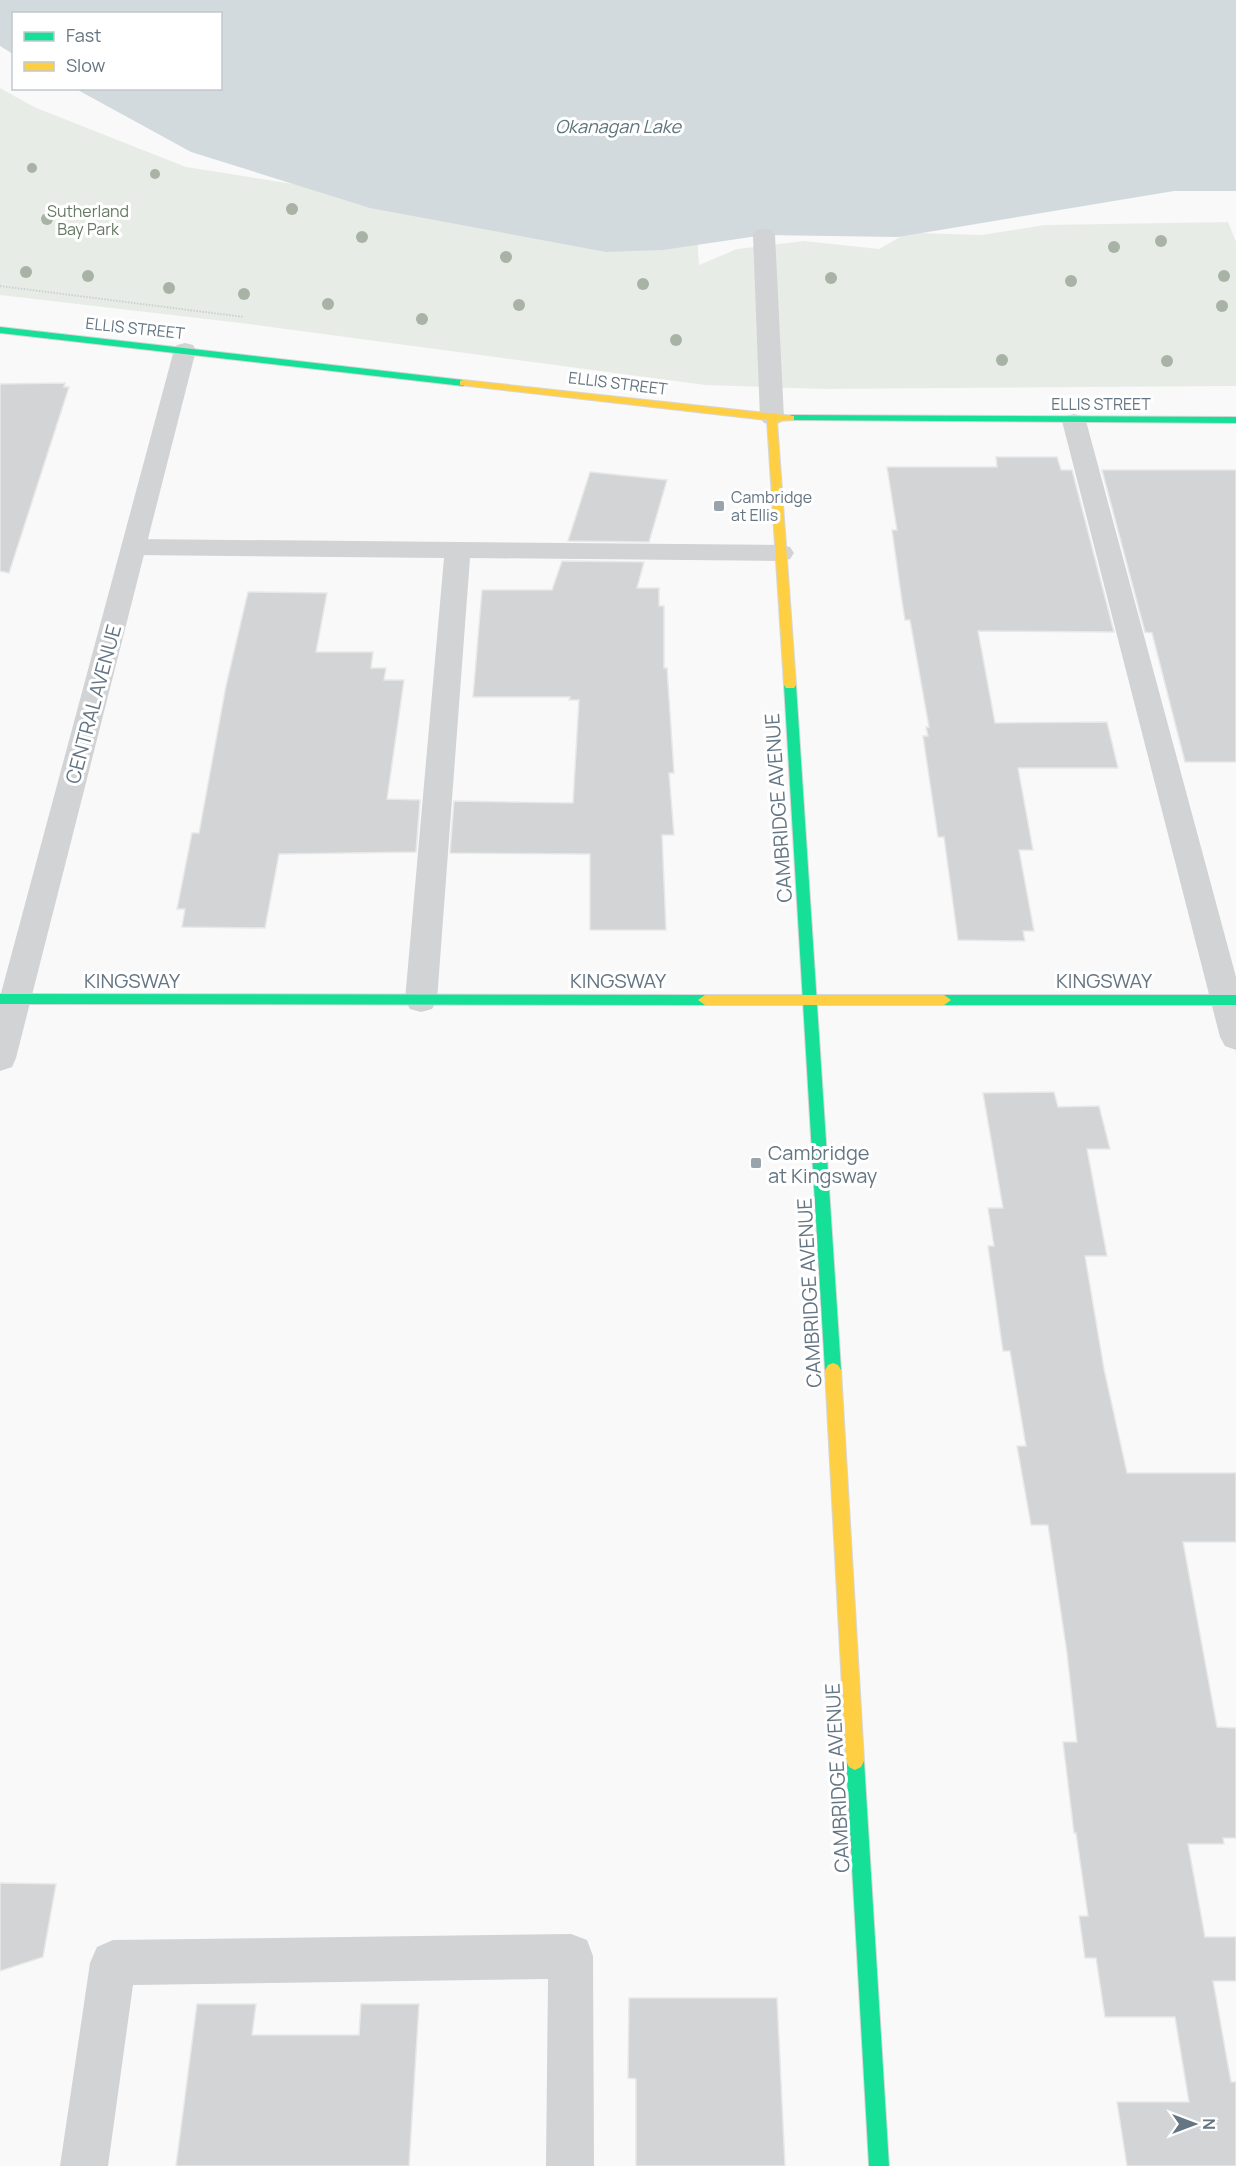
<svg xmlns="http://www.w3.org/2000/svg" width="1236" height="2166" font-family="Manrope,sans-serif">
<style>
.green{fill:#e8ece7}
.water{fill:#d2dadd}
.building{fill:#d2d4d5;stroke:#e8e8e8;stroke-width:1.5}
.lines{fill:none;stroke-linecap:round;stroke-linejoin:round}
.fast-casing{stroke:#d6d7d8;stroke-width:2}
.slow-casing{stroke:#d6d7d8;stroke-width:2}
.path{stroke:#cecfd0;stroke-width:2;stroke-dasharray:1.5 1.5;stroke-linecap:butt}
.lane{fill:#d1d3d4;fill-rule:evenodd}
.street{fill:#d1d3d4;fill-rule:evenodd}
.fast{fill:#16e098;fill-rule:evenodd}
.slow{fill:#ffcf43;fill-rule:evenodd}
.tree{fill:#a8b3a6}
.poi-dot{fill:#98a3ac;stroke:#fff;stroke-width:2}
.labels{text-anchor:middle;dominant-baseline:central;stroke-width:6;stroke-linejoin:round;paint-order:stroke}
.far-park-label{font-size:16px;fill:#667a63;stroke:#fff}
.far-street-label{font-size:16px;fill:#647583;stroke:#fff}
.far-poi-label{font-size:16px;fill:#647583;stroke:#fff;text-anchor:start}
.far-water-label{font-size:18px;font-style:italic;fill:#5f747d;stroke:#fff}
.street-label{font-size:20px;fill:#647583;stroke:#fff}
.poi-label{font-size:20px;fill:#647583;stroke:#fff;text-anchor:start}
</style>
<rect width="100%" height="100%" fill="#f9f9f9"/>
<path class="green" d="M0,88L34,107L186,167L507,218L696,217L699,265L737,249L804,241L879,249L902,236L920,233L981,235L1045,225L1228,222L1236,242V386L824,389L705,385L249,324L0,295Z"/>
<path class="water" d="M0,0H1236V191H1174L898,237L764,235L663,250L606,252L370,208L191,152L76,89L220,88V14H14L13,54L0,46Z"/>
<path class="building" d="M65,383L64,387H69L9,573L0,571V384Z
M996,457H1057L1061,470H1072L1114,632L978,631L995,723L1107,722L1118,768H1018L1033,850H1019L1034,931H1023L1025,941L958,940L944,837H938L923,736H928L926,727H929L910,620H905L902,601L892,530H897L887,467H997Z
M1102,470H1236V762H1185L1152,633L1145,632Z
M590,472L667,480L649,542L568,541Z
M562,561L644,562L637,588H659V606H664V668H667L674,773H669L674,835H662L666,930H590V854L450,853L454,801L573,803L579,700H569L570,697H473L482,590H552Z
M248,592L327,593L316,652H373L371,668H386L384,680H404L387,799L420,800L416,852L279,854L265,928L182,927L185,909H177L192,833H199L226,686Z
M1054,1092L1058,1107L1099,1106L1110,1149H1087L1107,1256H1085L1104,1369L1127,1473H1236V1542H1183L1217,1727L1236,1728V1838H1223L1224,1844H1188L1205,1937H1236V1981H1213L1231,2082H1236V2166H1127L1117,2102H1189L1175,2017H1105L1096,1958H1085L1079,1916H1088L1076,1833H1074L1063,1742H1077L1067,1653L1048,1525H1031L1017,1446H1026L1010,1351H1003L988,1246H994L988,1208H1003L983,1093Z
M0,1883L56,1884L43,1957L0,1971Z
M629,1998H777L785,2166H636V2079L628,2078Z
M197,2004H256L252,2035H359L361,2004H419L409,2166H176Z"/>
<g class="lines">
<defs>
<path id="fast" d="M0,327L463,380L468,383L463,386L0,333Z
M791,415L1236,417V423L788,420L786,418Z
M790,681L796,685L841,1370L838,1375L833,1377L828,1375L825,1370L784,685Z
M0,994L705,995L712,1000L705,1005L0,1004Z
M944,995H1236V1005H944L937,1000Z
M855,1752L861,1755L864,1761L889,2166H869L846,1761L849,1755Z"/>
<path id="slow" d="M463,380L794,416V420L777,421L796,685L794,688H786L784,685L767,420L460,385V381Z
M705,995H944L951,1000L944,1005H705L698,1000Z
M833,1363L838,1365L841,1370L864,1761L861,1767L855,1770L849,1767L846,1761L825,1370L828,1365Z"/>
</defs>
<use href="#fast" class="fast-casing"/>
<use href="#slow" class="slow-casing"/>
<path class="path" d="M0,286L244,317"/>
<path class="lane" d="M764,229L772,230L775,235L784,418L780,423L772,425L764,423L760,418L753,235L756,230Z
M1074,414L1082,416L1086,421L1236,977V1050L1225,1046L1220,1037L1062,421L1066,416Z
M134,539L781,545L790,547L794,553L790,559L781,561L470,558L437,1000L432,1009L421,1012L410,1009L405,1000L444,558L134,555L125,553L121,547L125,541Z
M571,1934L587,1940L593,1956L594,2166H546L548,1979L133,1985L108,2166H60L90,1963L97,1947L113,1940Z"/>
<path class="street" d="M185,343L193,345L196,350L16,1058L12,1067L0,1071V997L174,350L177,345Z"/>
<use href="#fast" class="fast"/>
<use href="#slow" class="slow"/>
</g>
<g class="tree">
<circle cx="32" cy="168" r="5"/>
<circle cx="155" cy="174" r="5"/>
<circle cx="292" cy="209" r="6"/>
<circle cx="47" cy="219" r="6"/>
<circle cx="362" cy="237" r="6"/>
<circle cx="1161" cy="241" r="6"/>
<circle cx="1114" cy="247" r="6"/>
<circle cx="506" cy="257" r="6"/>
<circle cx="26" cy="272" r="6"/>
<circle cx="88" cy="276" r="6"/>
<circle cx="1224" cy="276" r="6"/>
<circle cx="831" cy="278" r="6"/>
<circle cx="1071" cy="281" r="6"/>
<circle cx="643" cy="284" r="6"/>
<circle cx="169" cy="288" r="6"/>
<circle cx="244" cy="294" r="6"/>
<circle cx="328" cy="304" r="6"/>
<circle cx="519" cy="305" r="6"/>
<circle cx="1222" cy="306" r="6"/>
<circle cx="422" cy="319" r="6"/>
<circle cx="676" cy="340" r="6"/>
<circle cx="1002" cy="360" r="6"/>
<circle cx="1167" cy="361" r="6"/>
</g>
<g class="poi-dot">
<rect x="713" y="500" width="12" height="12" rx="3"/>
<rect x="750" y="1157" width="12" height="12" rx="3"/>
</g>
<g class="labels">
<g class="far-park-label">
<text x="88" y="211">Sutherland<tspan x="88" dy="18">Bay Park</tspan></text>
</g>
<g class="far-street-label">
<text transform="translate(135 328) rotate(6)">ELLIS STREET</text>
<text transform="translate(618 383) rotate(7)">ELLIS STREET</text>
<text x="1101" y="404">ELLIS STREET</text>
</g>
<g class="far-poi-label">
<text x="731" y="497">Cambridge<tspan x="731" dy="18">at Ellis</tspan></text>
</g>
<g class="far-water-label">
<text x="618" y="126">Okanagan Lake</text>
</g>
<g class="street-label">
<text transform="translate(93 704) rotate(-75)">CENTRAL AVENUE</text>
<text transform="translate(778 808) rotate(-94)">CAMBRIDGE AVENUE</text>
<text x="132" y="980">KINGSWAY</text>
<text x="618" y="980">KINGSWAY</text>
<text x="1104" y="980">KINGSWAY</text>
<text transform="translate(809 1293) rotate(-93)">CAMBRIDGE AVENUE</text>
<text transform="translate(837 1778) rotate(-93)">CAMBRIDGE AVENUE</text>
</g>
<g class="poi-label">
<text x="768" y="1152">Cambridge<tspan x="768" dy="23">at Kingsway</tspan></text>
</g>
</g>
<rect x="12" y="12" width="210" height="78" fill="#ffffff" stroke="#c1c8cd" stroke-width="1.5"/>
<rect x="24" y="32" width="30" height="9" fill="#16e098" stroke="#c1c8cd" stroke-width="1.5"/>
<text x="66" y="42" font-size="18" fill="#647583">Fast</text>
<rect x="24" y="62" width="30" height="9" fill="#ffcf43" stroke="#c1c8cd" stroke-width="1.5"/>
<text x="66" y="72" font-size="18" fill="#647583">Slow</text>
<g transform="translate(1194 2124) rotate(90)" stroke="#ffffff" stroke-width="4.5" paint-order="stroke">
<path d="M0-4.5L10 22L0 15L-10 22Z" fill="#647583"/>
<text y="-9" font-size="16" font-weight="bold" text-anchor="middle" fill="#647583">N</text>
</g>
</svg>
